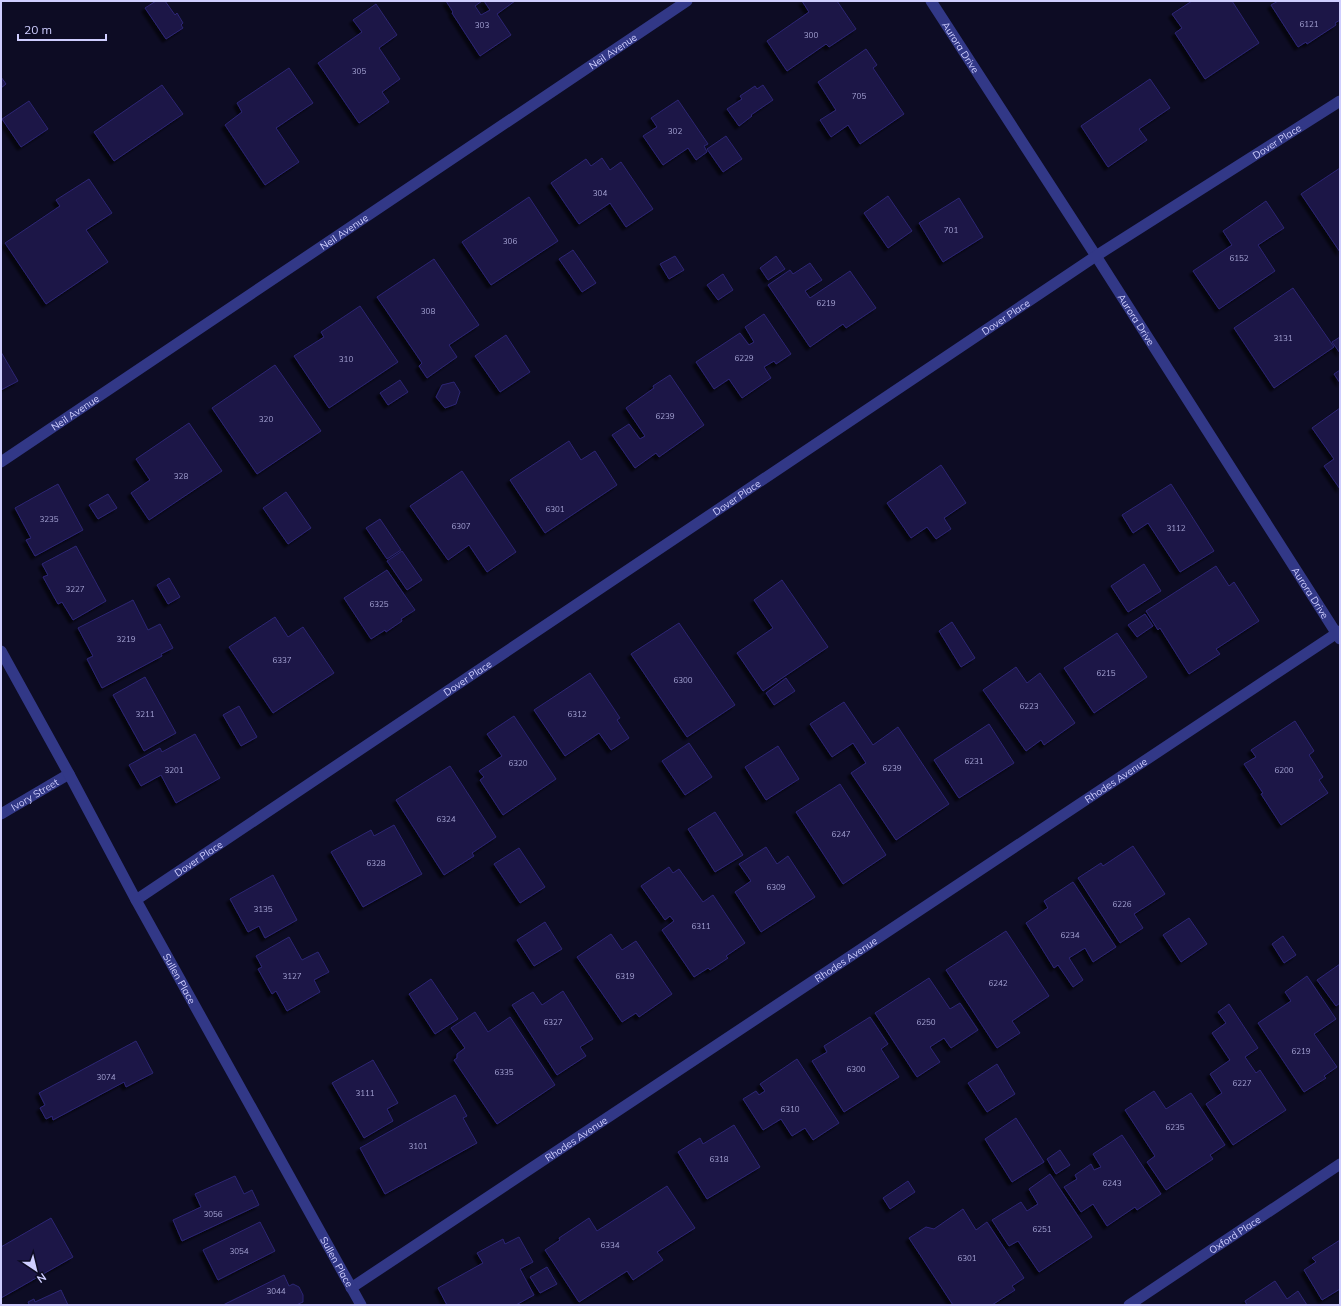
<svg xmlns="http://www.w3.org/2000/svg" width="1341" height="1306" font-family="Mulish,sans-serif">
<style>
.building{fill:#1b1646;stroke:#2d2674;filter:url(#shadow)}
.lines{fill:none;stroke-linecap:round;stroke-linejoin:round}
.minor{stroke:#323887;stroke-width:11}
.tertiary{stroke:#323887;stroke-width:11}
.labels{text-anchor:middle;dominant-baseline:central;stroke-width:3.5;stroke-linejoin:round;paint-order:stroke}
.number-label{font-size:8px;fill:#a2a0d1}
.street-label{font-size:10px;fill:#cfceff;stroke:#0d0c24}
</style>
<defs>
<filter id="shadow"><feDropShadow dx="-3.5" dy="3.5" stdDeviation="1" flood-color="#0009"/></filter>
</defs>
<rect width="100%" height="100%" fill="#0d0c24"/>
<path class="building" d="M156,1H165L175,15L177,13L183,23L181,25L183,28L166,39L145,8Z
M446,1H482L475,6L481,15L490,10L484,1H515L497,14L511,35L480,56L452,13L453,12Z
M802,1H837L856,29L829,47L826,44L787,71L767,41L809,12Z
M1192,1H1232L1259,43L1205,79L1175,33L1182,28L1172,14Z
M1278,1H1340V20L1335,23L1336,25L1307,44L1306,42L1298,47L1271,5Z
M376,4L397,35L379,48L400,79L382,92L389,102L359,123L318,63L362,32L353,20Z
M866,49L877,65L873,68L904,114L860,144L848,125L831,137L820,120L836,110L818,82Z
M289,68L313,103L276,128L299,162L265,185L225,125L242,112L237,103Z
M1,77L6,84L1,88Z
M1150,79L1170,108L1139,129L1147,140L1108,167L1081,126Z
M162,85L183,114L114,161L94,132Z
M763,85L773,100L751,115L752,116L739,126L727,109L742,99L740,96L755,86L757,89Z
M678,100L708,144L704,146L707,152L696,160L688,148L663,165L643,136L657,127L651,118Z
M29,101L48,129L21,147L2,119Z
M726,136L742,159L723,172L707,149Z
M602,158L610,170L621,162L653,209L626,227L610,203L579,224L551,183L586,159L591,166Z
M1340,168V252L1301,194Z
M89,179L112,213L86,230L108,262L46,304L5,243L60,206L56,200Z
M888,196L912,231L888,248L864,213Z
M529,197L558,241L491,285L462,242Z
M959,198L983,237L943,262L919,223Z
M1266,201L1284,228L1258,245L1275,271L1219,309L1193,271L1232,245L1223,231Z
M573,250L596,283L582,292L559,259Z
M675,256L684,270L669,279L660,264Z
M776,256L785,269L768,280L760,268Z
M434,259L479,325L449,345L457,357L427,378L419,366L422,363L377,297Z
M810,263L822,280L805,291L810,298L850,271L876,308L846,328L843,324L810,347L768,285L790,270L793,274Z
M723,274L733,290L718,300L707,285Z
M1293,288L1334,347L1274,388L1234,328Z
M360,306L398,362L329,408L294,356L324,337L321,332Z
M764,314L791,354L776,364L774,361L764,367L771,378L742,398L729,379L714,389L696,362L740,333L749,345L754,342L745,327Z
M506,335L530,372L500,392L475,356Z
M1340,337V353L1332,342Z
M1,352L18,381L1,390Z
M275,365L321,431L257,474L212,408Z
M1340,370V383L1334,374Z
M670,375L704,425L659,457L656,453L635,468L612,435L629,424L640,439L645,436L626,408L654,388L653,386Z
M400,380L408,392L388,405L380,393Z
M454,382L460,392L456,404L445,408L436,397L442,385Z
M1340,408V489L1324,466L1334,459L1312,428Z
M189,423L222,471L149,520L131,493L150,480L136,459Z
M569,441L581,460L595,451L617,485L545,533L510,480Z
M941,465L966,503L944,518L951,529L936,539L927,527L911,538L887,503Z
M462,471L516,552L487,572L469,545L448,560L410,506Z
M58,484L83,530L35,556L26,540L31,538L15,508Z
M1171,484L1214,551L1180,572L1148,523L1133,533L1122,515Z
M286,492L311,528L288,544L263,508Z
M108,494L117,508L98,519L89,505Z
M380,519L401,550L387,559L366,528Z
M76,546L106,601L73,620L62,602L58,604L43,577L48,575L42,564Z
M402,551L422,580L407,590L387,561Z
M1144,564L1161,591L1128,612L1111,586Z
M1216,566L1229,586L1234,582L1259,621L1216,649L1220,654L1189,674L1160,628L1158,630L1146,611Z
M387,570L415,610L401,619L402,621L386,632L385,630L371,639L344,598Z
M169,578L180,597L168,604L157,585Z
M782,580L828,647L763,691L737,653L773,628L754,600Z
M133,600L148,630L160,624L173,648L161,654L162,656L102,688L87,659L93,656L78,628Z
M1145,614L1153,626L1137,637L1128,625Z
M275,617L288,637L303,627L334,673L273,713L229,647Z
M952,622L975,658L961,667L939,631Z
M679,623L735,705L687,737L631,654Z
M1117,633L1147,677L1094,713L1064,668Z
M1016,667L1027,683L1040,673L1075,723L1044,745L1041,740L1026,751L983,690Z
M590,673L620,718L617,720L629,738L611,750L599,733L565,756L534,710Z
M145,677L176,733L144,751L113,695Z
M786,678L795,691L774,705L766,693Z
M844,702L873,745L898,727L949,804L896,840L851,773L866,763L853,743L832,757L810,724Z
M239,706L257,737L241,746L223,715Z
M514,716L556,779L503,815L480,780L484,777L479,771L502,756L487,734Z
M1295,721L1314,751L1309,755L1323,777L1319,780L1328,793L1281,825L1261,794L1263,793L1244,764L1256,757L1251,750Z
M989,724L1014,763L959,798L934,760Z
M195,734L220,778L176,803L161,775L141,786L129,765L160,748L162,752Z
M689,743L712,777L685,795L662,761Z
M778,746L799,779L766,800L745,767Z
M450,766L496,837L472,853L474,856L444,875L396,800Z
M840,784L886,855L843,884L796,812Z
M715,812L743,855L715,872L688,829Z
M394,825L422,874L363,907L331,852L371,830L374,836Z
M1133,846L1165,894L1134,914L1143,928L1120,943L1078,878L1101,863L1103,866Z
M766,847L777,864L788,856L815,897L761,932L735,892L751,881L739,864Z
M519,848L545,887L520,903L494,864Z
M669,867L673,873L679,869L703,902L713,895L745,943L726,956L728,958L710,970L708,968L694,977L662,930L674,921L670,916L665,920L641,886Z
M273,875L297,920L265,938L259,926L248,932L230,899Z
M1073,882L1116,947L1093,962L1085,948L1069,958L1083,980L1073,987L1058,965L1054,968L1026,923L1048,908L1044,901Z
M1189,918L1207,944L1181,962L1163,935Z
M545,922L562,949L534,966L517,940Z
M1006,931L1049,996L1012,1021L1020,1033L997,1048L946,970Z
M611,934L622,950L636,941L672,994L639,1017L636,1013L622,1022L577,957Z
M1283,936L1296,955L1284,963L1272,944Z
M289,937L302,960L318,952L329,972L314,980L320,992L287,1011L276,991L272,994L258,969L262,967L256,956Z
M1340,964V1003L1336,1006L1317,980Z
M1307,976L1336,1019L1314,1034L1337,1067L1324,1076L1326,1078L1304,1092L1258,1023L1291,1001L1285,992Z
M929,978L950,1009L960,1003L978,1030L951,1048L944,1038L930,1047L940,1062L917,1077L875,1013Z
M431,979L458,1019L435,1034L409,994Z
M563,991L593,1039L580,1047L586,1056L557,1075L512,1005L533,992L542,1005Z
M1229,1004L1258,1048L1245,1057L1256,1073L1260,1070L1286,1110L1233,1145L1206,1104L1222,1093L1210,1074L1230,1060L1212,1033L1226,1023L1218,1012Z
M475,1012L488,1032L510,1017L555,1085L497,1124L454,1060L457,1058V1054L465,1048L451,1028Z
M870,1017L888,1044L881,1049L899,1077L844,1112L812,1061L827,1052L824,1046Z
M136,1041L153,1073L126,1087L124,1082L53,1120L52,1116L46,1119L40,1108L45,1105L39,1093Z
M797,1059L839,1123L813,1140L805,1128L792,1136L781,1119L763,1130L743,1099L756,1091L759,1095L765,1091L760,1084Z
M373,1060L398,1103L387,1109L393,1121L364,1138L332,1083Z
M997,1064L1015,1094L987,1112L968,1083Z
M1154,1091L1166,1109L1191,1093L1225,1145L1210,1155L1213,1159L1166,1190L1147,1162L1155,1156L1125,1110Z
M455,1095L467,1116L463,1118L477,1143L385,1194L360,1148Z
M1016,1118L1044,1162L1012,1182L985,1139Z
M734,1125L760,1167L707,1199L678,1152L700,1138L703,1144Z
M1122,1135L1161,1194L1137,1210L1135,1207L1107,1226L1093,1204L1081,1212L1064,1187L1077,1179L1075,1175L1091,1164L1094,1170L1101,1167L1093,1154Z
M1060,1150L1070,1165L1056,1174L1047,1159Z
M1050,1174L1092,1237L1039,1272L1018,1241L1009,1246L992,1220L1021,1202L1027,1211L1038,1204L1029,1189Z
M235,1176L244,1194L252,1190L259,1205L182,1241L173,1220L201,1207L195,1194Z
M908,1181L915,1192L890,1209L883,1198Z
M667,1186L695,1228L657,1252L663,1260L633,1280L627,1271L579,1302L545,1250L560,1240L559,1238L589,1218L597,1231Z
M963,1209L976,1230L987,1222L1024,1278L1012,1286L1015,1290L992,1305H953L909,1238L926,1227L934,1229Z
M51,1218L73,1257L1,1298V1247Z
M260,1222L275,1251L218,1280L203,1250Z
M519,1237L533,1262L520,1269L534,1295L516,1305H447L438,1288L483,1263L477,1253L503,1239L505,1244Z
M1340,1240V1289L1322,1300L1304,1270L1316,1262L1312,1258Z
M547,1267L557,1284L540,1293L530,1277Z
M284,1275L289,1286L293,1284L299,1287L303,1295V1302L296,1305H223Z
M1275,1281L1287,1299L1298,1291L1307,1305H1247L1245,1301Z
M61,1290L68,1305H26L29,1304L28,1302L34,1299L35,1302Z"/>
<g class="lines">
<g class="minor">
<path id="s1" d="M931,1L1096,256L1340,639"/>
<path id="s2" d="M1,462L687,1"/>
<path id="s3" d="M1,814L69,774"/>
<path id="s4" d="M136,900L1096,256L1340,101"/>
<path id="s5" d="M351,1288L1340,631"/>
<path id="s6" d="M1129,1305L1340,1164"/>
</g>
<path class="tertiary" id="s7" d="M1,651L69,774L136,900L361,1305"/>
</g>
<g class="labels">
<g class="number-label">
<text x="1309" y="24">6121</text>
<text x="482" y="25">303</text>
<text x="811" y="35">300</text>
<text x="359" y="71">305</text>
<text x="859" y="96">705</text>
<text x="675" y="131">302</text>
<text x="600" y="193">304</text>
<text x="951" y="230">701</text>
<text x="510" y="241">306</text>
<text x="1239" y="258">6152</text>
<text x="826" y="303">6219</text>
<text x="428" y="311">308</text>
<text x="1283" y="338">3131</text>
<text x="744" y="358">6229</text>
<text x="346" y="359">310</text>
<text x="665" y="416">6239</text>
<text x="266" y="419">320</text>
<text x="181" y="476">328</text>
<text x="555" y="509">6301</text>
<text x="49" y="519">3235</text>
<text x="461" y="526">6307</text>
<text x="1176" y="528">3112</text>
<text x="75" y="589">3227</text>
<text x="379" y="604">6325</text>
<text x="126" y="639">3219</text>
<text x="282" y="660">6337</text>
<text x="1106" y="673">6215</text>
<text x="683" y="680">6300</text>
<text x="1029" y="706">6223</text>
<text x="145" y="714">3211</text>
<text x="577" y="714">6312</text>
<text x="974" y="761">6231</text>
<text x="518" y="763">6320</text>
<text x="892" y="768">6239</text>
<text x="174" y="770">3201</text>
<text x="1284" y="770">6200</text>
<text x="446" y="819">6324</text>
<text x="841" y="834">6247</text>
<text x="376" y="863">6328</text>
<text x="776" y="887">6309</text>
<text x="1122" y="904">6226</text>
<text x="263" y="909">3135</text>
<text x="701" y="926">6311</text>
<text x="1070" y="935">6234</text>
<text x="292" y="976">3127</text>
<text x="625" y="976">6319</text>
<text x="998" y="983">6242</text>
<text x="553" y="1022">6327</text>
<text x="926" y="1022">6250</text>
<text x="1301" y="1051">6219</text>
<text x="856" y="1069">6300</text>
<text x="504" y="1072">6335</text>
<text x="106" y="1077">3074</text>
<text x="1242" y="1083">6227</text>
<text x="365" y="1093">3111</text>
<text x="790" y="1109">6310</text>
<text x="1175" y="1127">6235</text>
<text x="418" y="1146">3101</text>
<text x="719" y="1159">6318</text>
<text x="1112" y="1183">6243</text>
<text x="213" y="1214">3056</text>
<text x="1042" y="1229">6251</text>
<text x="610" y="1245">6334</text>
<text x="239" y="1251">3054</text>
<text x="967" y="1258">6301</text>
<text x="276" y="1291">3044</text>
</g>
<g class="street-label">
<text stroke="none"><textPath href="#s1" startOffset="55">Aurora Drive</textPath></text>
<text stroke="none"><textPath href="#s2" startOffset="737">Neil Avenue</textPath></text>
<text stroke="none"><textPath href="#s4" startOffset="1370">Dover Place</textPath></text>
<text stroke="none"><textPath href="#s2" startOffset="413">Neil Avenue</textPath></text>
<text stroke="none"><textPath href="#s4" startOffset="1047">Dover Place</textPath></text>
<text stroke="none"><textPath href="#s1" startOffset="379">Aurora Drive</textPath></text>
<text stroke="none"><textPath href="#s2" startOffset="89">Neil Avenue</textPath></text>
<text stroke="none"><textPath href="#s4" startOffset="723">Dover Place</textPath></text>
<text stroke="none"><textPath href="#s1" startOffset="703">Aurora Drive</textPath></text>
<text stroke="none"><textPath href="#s4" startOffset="399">Dover Place</textPath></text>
<text stroke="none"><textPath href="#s5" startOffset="918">Rhodes Avenue</textPath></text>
<text stroke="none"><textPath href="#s3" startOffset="39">Ivory Street</textPath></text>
<text stroke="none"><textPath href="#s4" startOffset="75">Dover Place</textPath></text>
<text stroke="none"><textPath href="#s5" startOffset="594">Rhodes Avenue</textPath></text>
<text stroke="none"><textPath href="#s7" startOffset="373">Sullen Place</textPath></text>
<text stroke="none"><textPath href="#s5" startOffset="270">Rhodes Avenue</textPath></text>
<text stroke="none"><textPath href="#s6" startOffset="127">Oxford Place</textPath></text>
<text stroke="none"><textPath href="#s7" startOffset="697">Sullen Place</textPath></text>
</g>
</g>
<rect width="1341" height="1306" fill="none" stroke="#cfceff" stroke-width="4"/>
<g transform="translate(36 1270) rotate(145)" stroke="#0d0c24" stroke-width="3" paint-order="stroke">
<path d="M0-3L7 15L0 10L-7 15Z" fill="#cfceff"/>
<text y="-6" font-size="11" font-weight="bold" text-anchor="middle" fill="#cfceff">N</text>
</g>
<path d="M18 34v6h88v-6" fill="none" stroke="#cfceff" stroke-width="2"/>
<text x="24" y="34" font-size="12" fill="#cfceff" stroke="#0d0c24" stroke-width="3" paint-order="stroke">20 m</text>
</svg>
